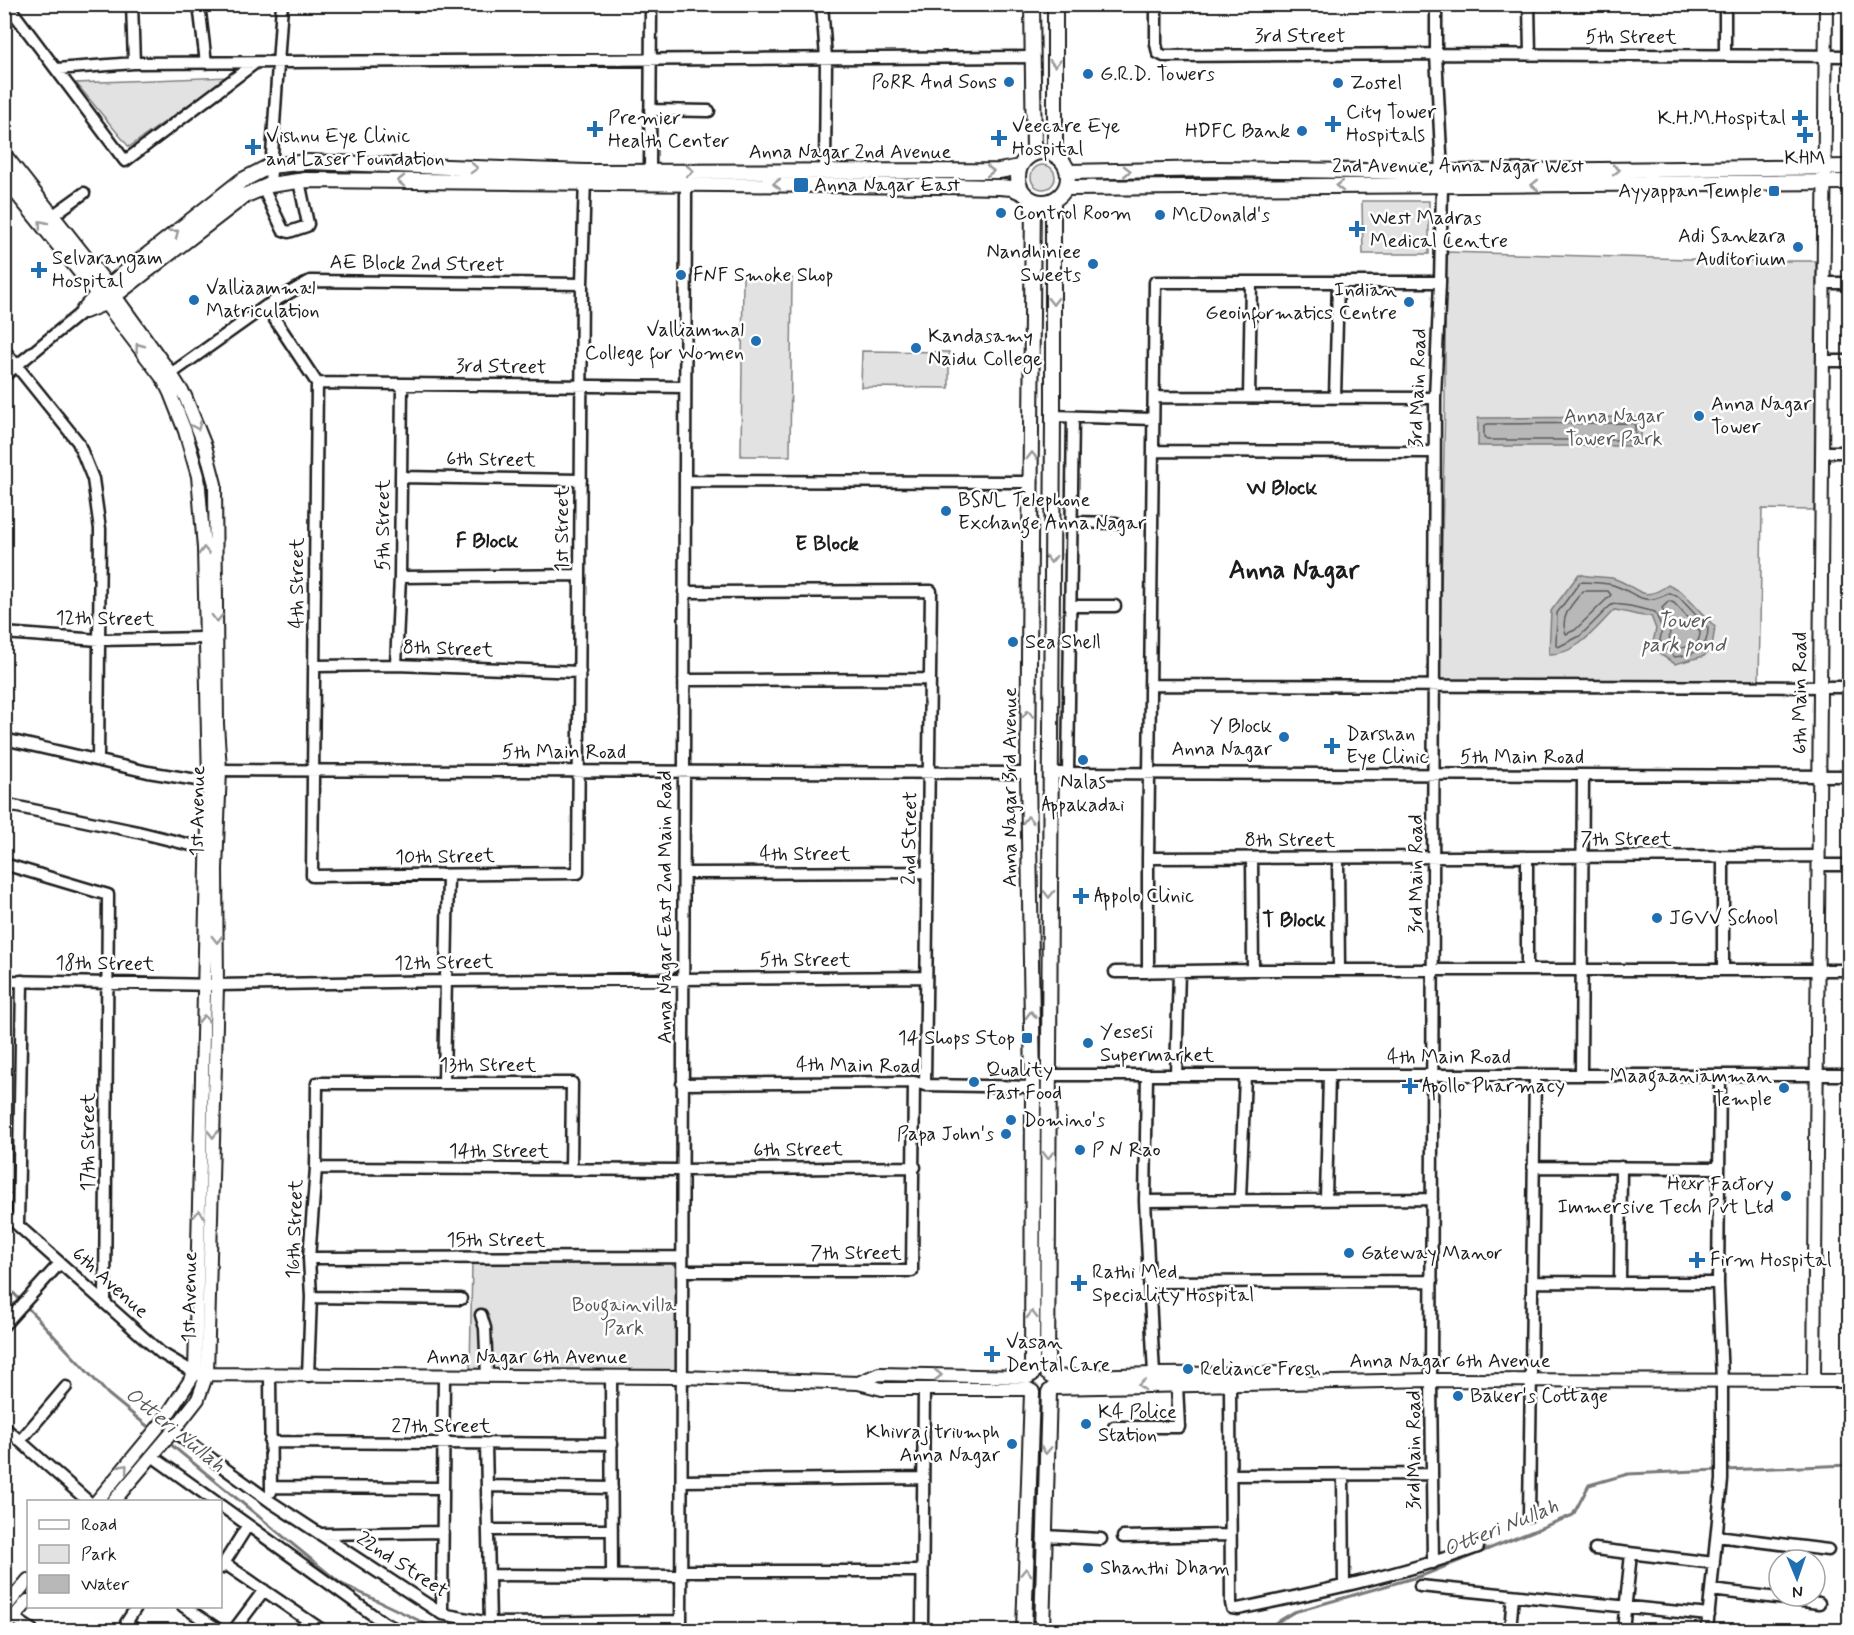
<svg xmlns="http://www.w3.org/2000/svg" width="1854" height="1635" font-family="Mynerve,sans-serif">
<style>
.green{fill:#e2e2e2;stroke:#7f7f7f;stroke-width:1.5}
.water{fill:#b8b8b8;stroke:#7a7a7a;stroke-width:1.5}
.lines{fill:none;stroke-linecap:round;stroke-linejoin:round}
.shore{stroke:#5a5a5a;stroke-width:1.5}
.stream{stroke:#7a7a7a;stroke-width:3}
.minor-casing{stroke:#1c1c1c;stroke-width:15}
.tertiary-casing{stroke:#1c1c1c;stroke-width:16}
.secondary-casing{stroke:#1c1c1c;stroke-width:18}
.minor{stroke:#fff;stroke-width:10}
.tertiary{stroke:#fff;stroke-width:12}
.secondary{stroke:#fff;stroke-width:14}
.oneway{stroke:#999}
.poi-dot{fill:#1f6fb2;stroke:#fff;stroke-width:2}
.labels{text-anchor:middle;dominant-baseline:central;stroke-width:5;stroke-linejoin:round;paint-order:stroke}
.street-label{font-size:20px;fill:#1c1c1c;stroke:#fff}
.poi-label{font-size:20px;fill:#1c1c1c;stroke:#fff;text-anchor:start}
.park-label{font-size:20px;fill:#575757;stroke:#fff}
.neighbourhood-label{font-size:21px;font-weight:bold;fill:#1c1c1c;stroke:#fff}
.water-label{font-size:21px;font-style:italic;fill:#5a5a5a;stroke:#fff}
.district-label{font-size:26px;font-weight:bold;fill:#1c1c1c;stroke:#fff}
</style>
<rect width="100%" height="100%" fill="#fff"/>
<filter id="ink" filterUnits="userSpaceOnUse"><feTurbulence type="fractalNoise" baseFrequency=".0167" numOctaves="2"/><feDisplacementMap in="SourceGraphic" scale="12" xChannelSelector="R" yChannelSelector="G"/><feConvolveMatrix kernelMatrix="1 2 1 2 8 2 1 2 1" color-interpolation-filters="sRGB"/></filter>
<g filter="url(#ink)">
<path class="green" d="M228,77L129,147L76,83Z
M1031 177a12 12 0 1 1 24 0a12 12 0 1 1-24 0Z
M1362,201H1429V254H1363Z
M1445,252L1758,261H1816L1814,510L1762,509L1759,684H1439L1445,402Z
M743,277H792L790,456H741Z
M862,351L949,352V388L861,387Z
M4,1149H12L14,1196L5,1190Z
M679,1262L678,1372L470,1370L472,1263Z"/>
<path class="water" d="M1641,417V446H1478V418Z
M1579,574C1591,578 1602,576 1612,578C1638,585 1640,605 1668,585L1682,592L1715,627L1712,647L1704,656L1675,664L1661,655L1653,642L1656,629L1651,616C1643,618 1625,611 1614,610C1596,628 1577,655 1549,654L1551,611Z"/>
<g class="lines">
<path class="shore" d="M1633,423L1635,426V437L1633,440H1487L1484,438V426L1487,424Z
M1580,582C1587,582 1606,583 1613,585C1638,593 1641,608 1669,593L1679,597L1708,628C1708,651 1695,654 1675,657L1666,650L1660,641L1662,628L1655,612L1630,606L1614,604L1610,606L1580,636L1558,647L1556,645L1557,613Z
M1583,591H1608L1611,595L1575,630L1566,634C1559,617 1572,604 1583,591Z
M1669,601L1674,603L1700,631C1700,647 1691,645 1678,649C1666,643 1670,638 1670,627C1669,621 1665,614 1662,608Z"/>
<path class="stream" d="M4,1283L22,1302
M26,1306L108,1394L152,1430
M169,1443L340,1583L439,1630
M1725,1470L1850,1465
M1264,1630L1294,1612L1424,1575L1573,1515L1589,1485L1628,1474L1719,1470"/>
<defs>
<path id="minor" d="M132,4L134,63
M199,4L206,63
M822,4L826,58L825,171
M1156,4V44L1158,53L1164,56L1436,54L1850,56
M1436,4V54L1442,172
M1529,4L1530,54
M1725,4V55
M10,8L125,161L255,63
M57,69L134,63L1033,57
M650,110L709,111
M650,172L651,4
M270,185L282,4
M263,188L283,230L289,232L307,226L308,224L299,181
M52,216L84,193
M1823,283H1850
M266,306L317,383L312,876L578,873L582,284L585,177
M4,350L78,442L93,479L100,529L98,760
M1823,361H1850
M4,376L83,311
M165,378L266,306L310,281L582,284
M317,383L685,387
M1154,397L1435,398
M1249,397L1251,282
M1335,397L1338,282
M1053,416L1153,419
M1154,451L1434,452
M1822,452H1850
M401,477L581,480
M685,481L1032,482
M1072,522L1116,523
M400,577L580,575
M684,592L931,591L925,1085
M1071,606H1115
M4,633L99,640L205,638
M396,665L400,577L402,384
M315,666L396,665L580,672
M684,680L930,679
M1150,685L1850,687
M4,739L148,772L209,782
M212,770L1028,773
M1050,773L1850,776
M1068,773L1073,417
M4,804L138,832L207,849
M1527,857V970
M1723,857V970
M1148,858L1818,856
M1252,858L1253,970
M1338,858L1339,970
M4,864L108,895L105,1303
M1819,865H1850
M684,873L928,872
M1115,972L1253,970H1850
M1148,972V858L1155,282H1440
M4,981L217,985L446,981L926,977
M1048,1075H1850
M1147,1075L1145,1201L1154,1374
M1176,1075L1179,972
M1581,1075L1583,775
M444,1083L448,875
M682,1084L914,1082L925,1085L1033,1087
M1533,1167L1719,1168
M316,1168L682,1170L915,1167
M1326,1199L1329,1075
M1240,1200L1245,1075
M1145,1201L1432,1199
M4,1213L161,1353L195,1373
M18,1225L22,981
M309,1258L682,1257
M683,1271H912L914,1082
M1151,1282L1432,1281
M1532,1282L1718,1283
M1620,1283L1621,1167
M311,1297L461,1299
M481,1315L485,1328L487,1376
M4,1325L60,1263
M270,1375L271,1492
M308,1376L311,1297L309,1258L316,1168L317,1083H572L571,1169
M611,1377L612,1576
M1230,1385L1231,1603L1232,1608L1238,1609C1319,1592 1400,1575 1478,1547
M4,1427L89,1502
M1114,1427H1179L1177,1385
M173,1431L271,1502L442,1614L490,1623L681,1621
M20,1441L66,1387
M270,1442L612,1444
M486,1444L490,1623
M152,1456L216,1502
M1230,1475L1432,1474
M1343,1475L1344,1586
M682,1481L922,1478
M488,1486L612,1488
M272,1487L443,1488
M220,1505L384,1623L398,1630
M1529,1516L1535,1075
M488,1530H612
M322,1534L443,1532
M1044,1536L1101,1539
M1717,1536L1828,1550
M1123,1537L1230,1535
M1595,1549L1714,1563
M224,1563L322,1630
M1433,1563L1431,1380L1435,398L1440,282L1442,186
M221,1568L248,1525
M681,1571H922
M489,1575L681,1576
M1420,1586L1709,1615
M1711,1590L1819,1603
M137,1606L126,1623L137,1630
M183,1606L219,1630
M442,1614L444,1376
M14,1618L32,1630
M922,1625L924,1389
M234,1630L264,1590
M681,1630L686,184
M1510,1630L1513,1596
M1623,1630L1631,1554
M1707,1630L1722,1480V1381L1718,1283L1720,1075"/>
<path id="tertiary" d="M199,1374L682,1377L858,1383L882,1389H1029
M1050,1377L1154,1374L1298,1373L1305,1382
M1814,1381L1826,4
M858,1383L879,1374L1029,1377
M1052,1388L1431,1380L1850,1381
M96,1502L164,1420L195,1373L209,782L204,548L198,476L185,431L170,393L163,379L105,303
M113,1502L173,1431L198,1399L207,1374L217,985L216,869L220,770L217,724L215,484L205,446L185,396L171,374L115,296
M4,1609L28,1580
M4,1629L28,1601"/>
<path id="secondary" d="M1032,4L1034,153
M1055,4V154
M1018 177a25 25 0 1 1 50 0a25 25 0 1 1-50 0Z
M4,155L113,293
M1068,172L1215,169L1442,172L1850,167
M4,177L104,301
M1066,188L1850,182
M83,311L98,294L241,181L270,166L308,162L585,172L999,171L1020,167
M85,311L105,303L244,196L270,185L305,180C537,183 768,183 999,187L1012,188L1023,193
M1047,1373L1053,416V201
M1032,1374L1033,1087L1028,773L1033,200
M1024,1630L1032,1392
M1042,1630L1049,1392"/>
</defs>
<use href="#minor" class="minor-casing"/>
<use href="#tertiary" class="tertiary-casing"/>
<use href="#secondary" class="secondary-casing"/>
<use href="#minor" class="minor"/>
<use href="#tertiary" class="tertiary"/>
<use href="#secondary" class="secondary"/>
</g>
<defs><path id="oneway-chevron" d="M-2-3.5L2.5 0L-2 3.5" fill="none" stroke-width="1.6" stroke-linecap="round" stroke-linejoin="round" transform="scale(1.5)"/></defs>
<g class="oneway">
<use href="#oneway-chevron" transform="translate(1055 63) rotate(90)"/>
<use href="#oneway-chevron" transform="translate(474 168) rotate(2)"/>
<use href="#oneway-chevron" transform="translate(1616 170) rotate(-1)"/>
<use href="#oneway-chevron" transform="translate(690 171)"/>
<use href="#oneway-chevron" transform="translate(990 171)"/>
<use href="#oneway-chevron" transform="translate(1127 171) rotate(-1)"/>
<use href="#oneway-chevron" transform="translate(401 181) rotate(-179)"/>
<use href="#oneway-chevron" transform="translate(777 184) rotate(180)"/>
<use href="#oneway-chevron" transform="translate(1535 185) rotate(179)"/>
<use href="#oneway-chevron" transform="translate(1340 186) rotate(180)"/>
<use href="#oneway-chevron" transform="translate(42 224) rotate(-129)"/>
<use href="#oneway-chevron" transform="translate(175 233) rotate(-38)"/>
<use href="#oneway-chevron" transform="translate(1053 301) rotate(90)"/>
<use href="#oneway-chevron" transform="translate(139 347) rotate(-127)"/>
<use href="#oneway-chevron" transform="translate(197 426) rotate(68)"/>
<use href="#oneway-chevron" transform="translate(1032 456) rotate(-90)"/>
<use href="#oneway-chevron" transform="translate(204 551) rotate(-92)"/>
<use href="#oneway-chevron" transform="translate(1051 559) rotate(91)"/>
<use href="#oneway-chevron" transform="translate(217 618) rotate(90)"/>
<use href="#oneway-chevron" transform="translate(1028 714) rotate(-89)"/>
<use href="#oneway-chevron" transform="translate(1028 820) rotate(-91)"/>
<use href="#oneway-chevron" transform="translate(1049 894) rotate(90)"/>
<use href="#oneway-chevron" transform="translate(217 939) rotate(90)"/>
<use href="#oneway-chevron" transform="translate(1031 1015) rotate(-91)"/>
<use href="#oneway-chevron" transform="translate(204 1019) rotate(-89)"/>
<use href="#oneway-chevron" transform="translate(213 1134) rotate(91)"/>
<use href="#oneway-chevron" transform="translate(1048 1155) rotate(90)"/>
<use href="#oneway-chevron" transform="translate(199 1214) rotate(-89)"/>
<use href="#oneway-chevron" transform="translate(1032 1315) rotate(-90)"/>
<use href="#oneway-chevron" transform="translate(938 1375) rotate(1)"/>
<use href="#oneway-chevron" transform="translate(1142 1385) rotate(178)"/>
<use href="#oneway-chevron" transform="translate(1046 1450) rotate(92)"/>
<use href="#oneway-chevron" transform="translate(124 1468) rotate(-50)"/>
<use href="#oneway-chevron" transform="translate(1026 1572) rotate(-88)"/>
</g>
</g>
<g class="poi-dot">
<circle cx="1088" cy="74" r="6"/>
<circle cx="1009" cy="82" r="6"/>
<circle cx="1338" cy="83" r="6"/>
<path d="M1797 109h6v6h6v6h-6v6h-6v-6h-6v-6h6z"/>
<path d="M1330 115h6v6h6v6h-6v6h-6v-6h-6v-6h6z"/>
<path d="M592 120h6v6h6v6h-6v6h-6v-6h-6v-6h6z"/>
<circle cx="1302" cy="131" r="6"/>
<path d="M1802 126h6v6h6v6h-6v6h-6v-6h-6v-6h6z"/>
<path d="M996 129h6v6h6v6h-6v6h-6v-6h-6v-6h6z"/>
<path d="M250 138h6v6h6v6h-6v6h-6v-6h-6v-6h6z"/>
<rect x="793" y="177" width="16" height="16" rx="3"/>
<rect x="1768" y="185" width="12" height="12" rx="3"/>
<circle cx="1001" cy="213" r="6"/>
<circle cx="1160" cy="215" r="6"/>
<path d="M1354 220h6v6h6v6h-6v6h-6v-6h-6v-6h6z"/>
<circle cx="1798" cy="247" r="6"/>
<circle cx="1093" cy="264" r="6"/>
<path d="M36 261h6v6h6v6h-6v6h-6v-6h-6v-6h6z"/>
<circle cx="681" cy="275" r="6"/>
<circle cx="194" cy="300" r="6"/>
<circle cx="1409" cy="302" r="6"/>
<circle cx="756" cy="341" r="6"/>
<circle cx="916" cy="348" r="6"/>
<circle cx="1699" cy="416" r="6"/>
<circle cx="946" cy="511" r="6"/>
<circle cx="1013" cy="642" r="6"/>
<circle cx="1284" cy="737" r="6"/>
<path d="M1329 737h6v6h6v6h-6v6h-6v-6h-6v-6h6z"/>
<circle cx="1083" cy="760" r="6"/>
<path d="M1078 887h6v6h6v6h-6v6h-6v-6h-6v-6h6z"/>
<circle cx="1657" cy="918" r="6"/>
<rect x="1021" y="1032" width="12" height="12" rx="3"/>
<circle cx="1088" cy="1043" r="6"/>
<circle cx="974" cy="1082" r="6"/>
<path d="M1407 1077h6v6h6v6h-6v6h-6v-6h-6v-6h6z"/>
<circle cx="1784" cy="1088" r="6"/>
<circle cx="1011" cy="1120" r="6"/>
<circle cx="1006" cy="1134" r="6"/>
<circle cx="1080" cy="1150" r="6"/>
<circle cx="1786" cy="1196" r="6"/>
<circle cx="1349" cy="1253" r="6"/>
<path d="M1694 1251h6v6h6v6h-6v6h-6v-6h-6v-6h6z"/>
<path d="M1076 1274h6v6h6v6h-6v6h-6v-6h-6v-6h6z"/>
<path d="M989 1345h6v6h6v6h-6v6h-6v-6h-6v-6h6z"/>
<circle cx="1188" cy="1369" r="6"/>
<circle cx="1458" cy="1396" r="6"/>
<circle cx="1086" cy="1424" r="6"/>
<circle cx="1012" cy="1444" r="6"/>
<circle cx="1088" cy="1568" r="6"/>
</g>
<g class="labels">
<g class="street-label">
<text x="1300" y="36">3rd Street</text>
<text x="1631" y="37">5th Street</text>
<text x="850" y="152">Anna Nagar 2nd Avenue</text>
<text x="1458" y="166">2nd Avenue, Anna Nagar West</text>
<text transform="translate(417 264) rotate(1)">AE Block 2nd Street</text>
<text transform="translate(501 367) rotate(1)">3rd Street</text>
<text transform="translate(1418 388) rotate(-88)">3rd Main Road</text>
<text transform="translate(491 460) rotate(1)">6th Street</text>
<text transform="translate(383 525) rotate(-90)">5th Street</text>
<text transform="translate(562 529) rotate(-90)">1st Street</text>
<text transform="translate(297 583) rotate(-90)">4th Street</text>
<text transform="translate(105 619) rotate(1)">12th Street</text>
<text transform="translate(448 649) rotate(2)">8th Street</text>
<text transform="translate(1800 693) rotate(-90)">6th Main Road</text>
<text x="564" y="752">5th Main Road</text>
<text x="1522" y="757">5th Main Road</text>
<text transform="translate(1010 787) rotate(-90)">Anna Nagar 3rd Avenue</text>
<text transform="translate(198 811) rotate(-89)">1st Avenue</text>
<text transform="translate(910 838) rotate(-89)">2nd Street</text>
<text x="1626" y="839">7th Street</text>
<text x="1290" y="840">8th Street</text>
<text x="805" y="854">4th Street</text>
<text transform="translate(445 857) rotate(-1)">10th Street</text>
<text transform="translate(1416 874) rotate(-90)">3rd Main Road</text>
<text transform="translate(665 907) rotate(-90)">Anna Nagar East 2nd Main Road</text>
<text x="805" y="960">5th Street</text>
<text transform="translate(444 963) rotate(-1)">12th Street</text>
<text transform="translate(105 964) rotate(1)">18th Street</text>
<text x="1449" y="1057">4th Main Road</text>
<text x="488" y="1065">13th Street</text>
<text transform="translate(858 1066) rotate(1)">4th Main Road</text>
<text transform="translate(88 1142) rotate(-90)">17th Street</text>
<text transform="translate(798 1150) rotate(-1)">6th Street</text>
<text x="499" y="1151">14th Street</text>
<text transform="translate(295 1229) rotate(-88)">16th Street</text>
<text x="496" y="1240">15th Street</text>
<text x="856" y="1253">7th Street</text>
<text transform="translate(110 1283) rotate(42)">6th Avenue</text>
<text transform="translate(190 1297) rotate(-89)">1st Avenue</text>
<text x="527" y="1357">Anna Nagar 6th Avenue</text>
<text x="1450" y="1361">Anna Nagar 6th Avenue</text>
<text x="441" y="1426">27th Street</text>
<text transform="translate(1414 1450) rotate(-90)">3rd Main Road</text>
<text transform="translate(402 1565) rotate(33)">22nd Street</text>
</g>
<g class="poi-label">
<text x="1100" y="74">G.R.D. Towers</text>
<text x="997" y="82" text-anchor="end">PoRR And Sons</text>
<text x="1350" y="83">Zostel</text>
<text x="1346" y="112">City Tower<tspan x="1346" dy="23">Hospitals</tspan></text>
<text x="608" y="118">Premier<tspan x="608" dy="23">Health Center</tspan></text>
<text x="1786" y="118" text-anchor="end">K.H.M.Hospital</text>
<text x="1012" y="126">Veecare Eye<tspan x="1012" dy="23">Hospital</tspan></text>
<text x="1290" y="131" text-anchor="end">HDFC Bank</text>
<text x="266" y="136">Vishnu Eye Clinic<tspan x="266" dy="23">and Laser Foundation</tspan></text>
<text x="1805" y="158" text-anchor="middle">KHM</text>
<text x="814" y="185">Anna Nagar East</text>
<text x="1762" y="191" text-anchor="end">Ayyappan Temple</text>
<text x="1013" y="213">Control Room</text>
<text x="1172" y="215">McDonald's</text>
<text x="1370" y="218">West Madras<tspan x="1370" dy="23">Medical Centre</tspan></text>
<text x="1786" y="236" text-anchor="end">Adi Sankara<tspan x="1786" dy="23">Auditorium</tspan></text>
<text x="1081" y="252" text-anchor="end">Nandhiniee<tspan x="1081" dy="23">Sweets</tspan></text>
<text x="52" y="258">Selvarangam<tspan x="52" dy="23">Hospital</tspan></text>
<text x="693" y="275">FNF Smoke Shop</text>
<text x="206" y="288">Valliaammal<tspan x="206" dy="23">Matriculation</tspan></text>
<text x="1397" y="290" text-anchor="end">Indian<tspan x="1397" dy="23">Geoinformatics Centre</tspan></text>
<text x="744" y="330" text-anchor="end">Valliammal<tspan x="744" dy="23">College for Women</tspan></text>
<text x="928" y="336">Kandasamy<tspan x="928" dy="23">Naidu College</tspan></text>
<text x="1711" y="404">Anna Nagar<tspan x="1711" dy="23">Tower</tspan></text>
<text x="958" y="500">BSNL Telephone<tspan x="958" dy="23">Exchange Anna Nagar</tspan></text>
<text x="1025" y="642">Sea Shell</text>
<text x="1272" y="726" text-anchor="end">Y Block<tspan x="1272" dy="23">Anna Nagar</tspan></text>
<text x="1346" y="734">Darshan<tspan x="1346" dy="23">Eye Clinic</tspan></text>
<text x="1083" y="782" text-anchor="middle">Nalas<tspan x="1083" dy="23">Appakadai</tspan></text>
<text x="1094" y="896">Appolo Clinic</text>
<text x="1669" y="918">JGVV School</text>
<text x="1100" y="1032">Yesesi<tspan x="1100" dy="23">Supermarket</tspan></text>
<text x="1015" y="1038" text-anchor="end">14 Shops Stop</text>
<text x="986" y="1070">Quality<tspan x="986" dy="23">Fast Food</tspan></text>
<text x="1772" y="1076" text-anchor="end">Maagaaniamman<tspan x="1772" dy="23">Temple</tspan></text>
<text x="1422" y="1086">Apollo Pharmacy</text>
<text x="1023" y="1120">Domino's</text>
<text x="994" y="1134" text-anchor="end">Papa John's</text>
<text x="1092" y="1150">P N Rao</text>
<text x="1774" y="1184" text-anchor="end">Hexr Factory<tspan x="1774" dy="23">Immersive Tech Pvt Ltd</tspan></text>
<text x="1361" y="1253">Gateway Manor</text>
<text x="1710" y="1260">Firm Hospital</text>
<text x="1092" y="1272">Rathi Med<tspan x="1092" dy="23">Speciality Hospital</tspan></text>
<text x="1006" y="1342">Vasan<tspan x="1006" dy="23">Dental Care</tspan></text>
<text x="1200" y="1369">Reliance Fresh</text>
<text x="1470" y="1396">Baker's Cottage</text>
<text x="1098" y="1412">K4 Police<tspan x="1098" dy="23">Station</tspan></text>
<text x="1000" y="1432" text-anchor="end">Khivraj triumph<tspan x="1000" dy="23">Anna Nagar</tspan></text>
<text x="1100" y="1568">Shanthi Dham</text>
</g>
<g class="park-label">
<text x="1614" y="416">Anna Nagar<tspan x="1614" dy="23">Tower Park</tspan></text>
<text x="624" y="1305">Bougainvilla<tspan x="624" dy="23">Park</tspan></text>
</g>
<g class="neighbourhood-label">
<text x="1282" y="488">W Block</text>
<text x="487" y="541">F Block</text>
<text x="827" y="544">E Block</text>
<text x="1294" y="920">T Block</text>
</g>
<g class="water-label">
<text x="1683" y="621">Tower<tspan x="1683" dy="24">park pond</tspan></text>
<text transform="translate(175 1430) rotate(39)">Otteri Nullah</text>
<text transform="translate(1501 1528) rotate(-22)">Otteri Nullah</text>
</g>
<g class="district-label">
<text x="1294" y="571">Anna Nagar</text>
</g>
</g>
<rect width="1854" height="1635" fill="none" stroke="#fff" stroke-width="24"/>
<rect x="12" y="12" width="1830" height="1611" fill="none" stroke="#1c1c1c" stroke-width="2" filter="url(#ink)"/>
<rect x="27" y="1500" width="195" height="108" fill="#ffffff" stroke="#a4a4a4" stroke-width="1.5"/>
<rect x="39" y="1520" width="30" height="9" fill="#ffffff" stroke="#a4a4a4" stroke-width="1.5"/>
<text x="81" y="1530" font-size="18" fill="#1c1c1c">Road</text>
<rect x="39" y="1545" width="30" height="18" fill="#e2e2e2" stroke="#a4a4a4" stroke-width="1.5"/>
<text x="81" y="1560" font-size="18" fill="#1c1c1c">Park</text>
<rect x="39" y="1575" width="30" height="18" fill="#b8b8b8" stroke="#a4a4a4" stroke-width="1.5"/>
<text x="81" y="1590" font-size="18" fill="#1c1c1c">Water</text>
<g transform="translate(1797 1578) rotate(178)"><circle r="28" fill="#ffffff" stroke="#a4a4a4" stroke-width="1.5"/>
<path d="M0-4.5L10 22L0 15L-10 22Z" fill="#1f6fb2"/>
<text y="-9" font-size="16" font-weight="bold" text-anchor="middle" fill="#1c1c1c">N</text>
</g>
</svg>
